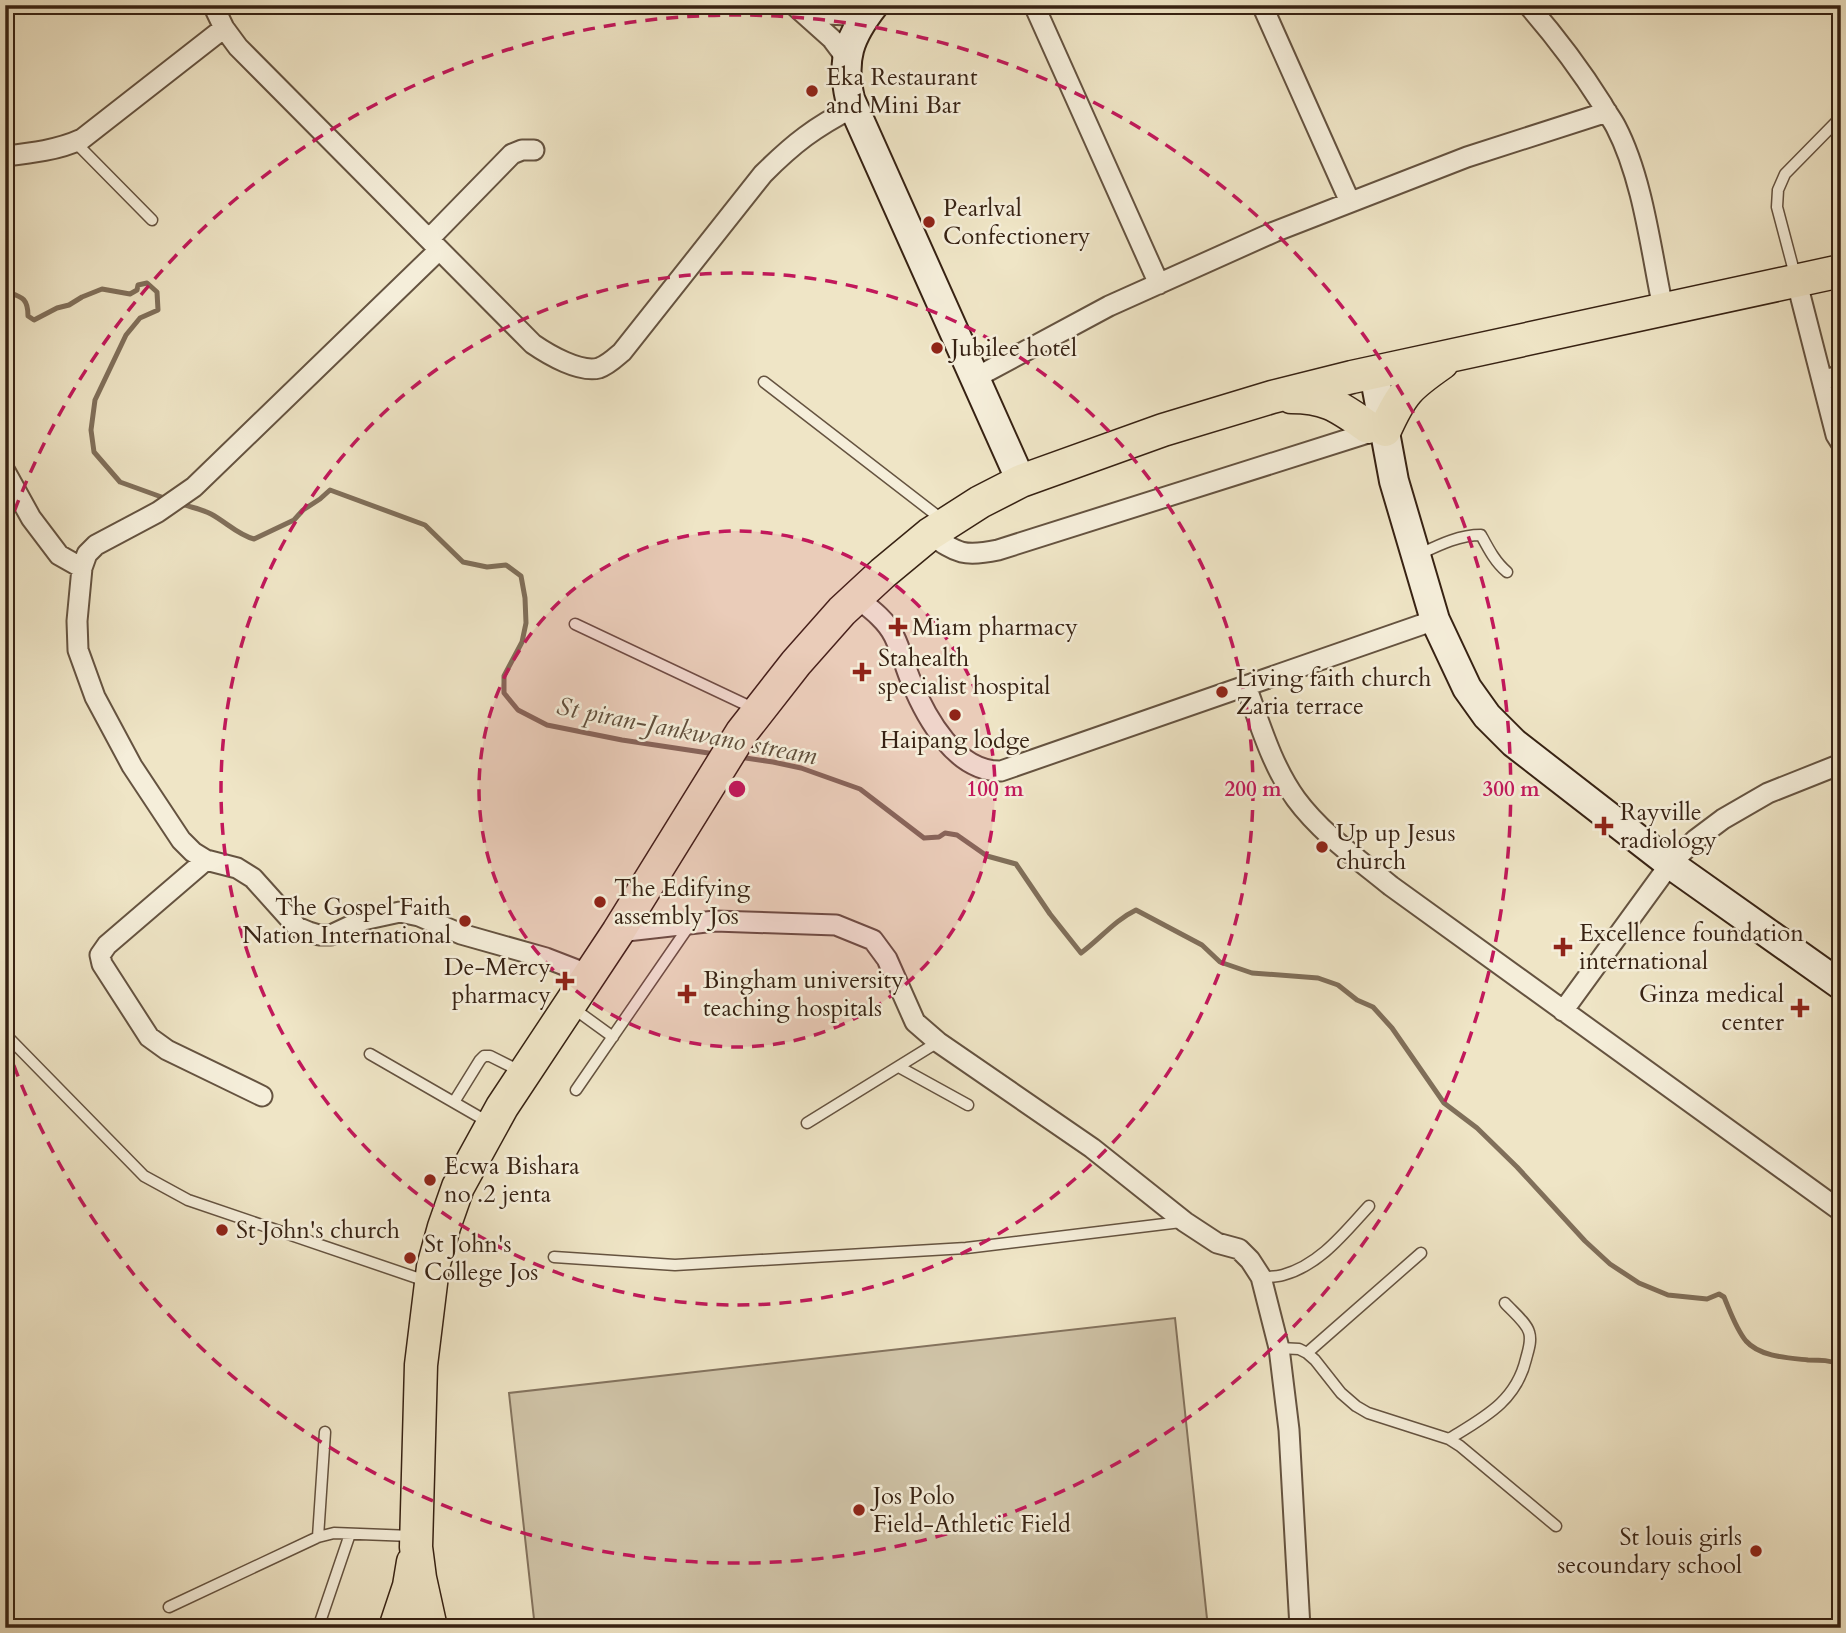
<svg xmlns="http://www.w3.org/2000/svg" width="1846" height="1633" font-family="Cardo,serif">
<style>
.green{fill:#d0c4a8;stroke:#84735e;stroke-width:2}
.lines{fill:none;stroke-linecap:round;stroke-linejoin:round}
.stream{stroke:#806f5a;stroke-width:5}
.lane-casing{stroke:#655340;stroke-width:13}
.street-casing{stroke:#655340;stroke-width:23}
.secondary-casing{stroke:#372213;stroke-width:32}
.primary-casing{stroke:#372213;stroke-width:35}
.lane{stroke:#f5eeda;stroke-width:10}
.street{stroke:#f5eeda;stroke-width:19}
.secondary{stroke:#f5eeda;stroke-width:28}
.primary{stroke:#efe5c6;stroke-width:32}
.ring{fill:none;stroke:#c2185b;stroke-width:3.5;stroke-dasharray:12 9}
.poi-dot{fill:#8f2418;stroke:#f5eeda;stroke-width:2.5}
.labels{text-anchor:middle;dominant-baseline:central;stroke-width:5;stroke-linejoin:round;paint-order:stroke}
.poi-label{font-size:24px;fill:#372213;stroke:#f5eeda;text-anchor:start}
.water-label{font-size:26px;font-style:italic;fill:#614f3c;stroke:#f5eeda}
.centre{fill:#c2185b;stroke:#f5eeda;stroke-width:3.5}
.ring-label{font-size:21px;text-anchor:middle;font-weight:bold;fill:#c2185b;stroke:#f5eeda;stroke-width:5;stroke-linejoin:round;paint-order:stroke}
</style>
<rect width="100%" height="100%" fill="#efe5c6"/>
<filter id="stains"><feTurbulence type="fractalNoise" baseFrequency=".00286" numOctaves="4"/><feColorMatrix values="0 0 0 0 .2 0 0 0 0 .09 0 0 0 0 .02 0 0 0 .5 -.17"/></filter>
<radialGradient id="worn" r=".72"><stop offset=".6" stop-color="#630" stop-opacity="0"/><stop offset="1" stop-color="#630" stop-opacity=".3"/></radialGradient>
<path class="green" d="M1175,1318L1208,1628H535L509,1393Z"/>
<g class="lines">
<path class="stream" d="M5,291C21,297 28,297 28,316L34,320L57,308L69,305L82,297L102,289L130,294L137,290L138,285L147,283L157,292L158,310L140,318L126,335L95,400L91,430L94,452L120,482L167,499
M179,503C189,507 202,509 211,514C226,522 238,535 254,539L294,520L303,510L320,499L330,490L425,525L463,562L487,567L506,565L521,576L525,598L526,623L522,642L504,676V693L518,710L547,725L622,740L715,754
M739,757L773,762L801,768L860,789L924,838L939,837L945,833L957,835L987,856L1016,864L1050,914L1081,953C1100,939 1115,920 1136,910L1202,945L1220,962L1252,973L1318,978L1338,985L1357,1000L1373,1007L1392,1028L1444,1103L1477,1128L1517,1167L1585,1241L1610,1264L1639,1283L1668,1295L1707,1299L1719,1294L1724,1297C1730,1311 1736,1329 1746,1341C1760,1357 1789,1358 1808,1360C1820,1360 1831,1360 1841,1365"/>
<defs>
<path id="lane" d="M75,142L152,220
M1795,275L1777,207L1778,190L1785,174L1841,117
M764,382L944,521
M1420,554C1439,545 1459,535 1481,535C1488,548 1495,562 1507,572
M575,624L755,709
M573,1008L613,1037
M5,1034L144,1176L188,1200L426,1281
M370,1054L488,1122
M899,1067L968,1105
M576,1090L689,926
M454,1102L480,1060L484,1056H490L522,1072
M807,1123L938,1042
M554,1257L675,1265L966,1248L1181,1222
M1261,1277C1268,1277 1276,1277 1283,1275C1320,1265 1345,1232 1369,1206
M1279,1348L1299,1349L1307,1353L1315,1360L1341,1393L1356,1406L1368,1413L1449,1439L1460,1446L1556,1526
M1307,1353L1421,1253
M1449,1439C1483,1418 1516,1402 1526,1359C1528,1351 1532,1341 1529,1332C1526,1322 1512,1311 1505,1303
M318,1537L325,1432
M169,1607L318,1537L334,1533L412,1536
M318,1628L350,1534"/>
<path id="street" d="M213,5L224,28L238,47L533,344C549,355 580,373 599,368C608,365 615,358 622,352L763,174C794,143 815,127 854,107
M794,5L832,39L847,59
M1034,5L1159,284
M1262,5L1350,202
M1528,5C1555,36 1580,69 1602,104C1606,112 1612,119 1616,127C1643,179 1651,251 1663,308
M798,6L828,14L866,16
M5,156C32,153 58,150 82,139L224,28
M429,239L512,154L522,150H534
M439,250L194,487L158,512L96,545L87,554L82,568L77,621L78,650L95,697L132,766L181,840L193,852L206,860L237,868L253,878L297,927L309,932L319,935H331L363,920L400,912L419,916L461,934L546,958L590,975
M1796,279L1836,435L1841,443
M975,378L1109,306L1274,232L1467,157L1607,112
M1822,380L1841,376
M5,471L31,518L59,555L82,568
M930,534C957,554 965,557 998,550L1371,432
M857,598C871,609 886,620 894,636C901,650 905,667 911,681C926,718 956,772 1001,771L1435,620
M1246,686C1260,724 1272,766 1296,799C1321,833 1358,859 1391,886L1841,1211
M206,860L107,945L100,955L102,964L149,1037L167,1050L262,1096
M618,932L715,921L836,925L873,940L887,959L915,1022L938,1042L1092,1148L1185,1222L1217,1243L1239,1249L1250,1260L1261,1277L1279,1348L1289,1430L1300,1628
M1563,1011L1670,864L1695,840L1723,819L1768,793L1841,764"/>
<path id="secondary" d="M874,5C849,37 841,59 850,99L1021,481
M1374,373L1394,481L1435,620L1467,688L1487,716L1514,743L1670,864L1841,985"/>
<path id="primary" d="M1291,397C1327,397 1339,407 1368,427
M1385,430C1402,392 1409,386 1442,363
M395,1628L409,1586L413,1562
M431,1628L420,1578L416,1547L421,1365L433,1267L444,1227L458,1187L502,1107L618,932L742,732L796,663L842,611L883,573L930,534L980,502L1021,481L1163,430L1272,397L1352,377L1841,271"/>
</defs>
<use href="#lane" class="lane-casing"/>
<use href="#street" class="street-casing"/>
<use href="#secondary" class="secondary-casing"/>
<use href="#primary" class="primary-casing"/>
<use href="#lane" class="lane"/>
<use href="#street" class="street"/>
<use href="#secondary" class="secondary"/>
<use href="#primary" class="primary"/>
</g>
<circle cx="737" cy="789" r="258" fill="#c2185b" fill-opacity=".12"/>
<g class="ring">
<circle cx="737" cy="789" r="258"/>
<circle cx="737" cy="789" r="516"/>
<path d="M7 531A774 774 0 1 1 7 1047"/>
</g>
<g class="poi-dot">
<circle cx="812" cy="91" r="7"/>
<circle cx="929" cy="222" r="7"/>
<circle cx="937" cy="348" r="7"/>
<path d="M894.5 616.5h7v7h7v7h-7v7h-7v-7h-7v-7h7z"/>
<path d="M858.5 661.5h7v7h7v7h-7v7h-7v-7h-7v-7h7z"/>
<circle cx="1222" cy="692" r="7"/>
<circle cx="955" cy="715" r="7"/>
<path d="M1600.5 815.5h7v7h7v7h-7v7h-7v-7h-7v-7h7z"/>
<circle cx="1322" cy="847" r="7"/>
<circle cx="600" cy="902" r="7"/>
<circle cx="465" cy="921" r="7"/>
<path d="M1559.5 936.5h7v7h7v7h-7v7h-7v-7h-7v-7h7z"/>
<path d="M561.5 970.5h7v7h7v7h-7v7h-7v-7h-7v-7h7z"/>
<path d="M683.5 983.5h7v7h7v7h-7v7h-7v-7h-7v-7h7z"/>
<path d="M1796.5 997.5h7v7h7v7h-7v7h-7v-7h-7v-7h7z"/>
<circle cx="430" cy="1180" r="7"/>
<circle cx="222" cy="1230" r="7"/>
<circle cx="410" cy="1258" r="7"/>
<circle cx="859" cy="1510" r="7"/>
<circle cx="1756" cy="1551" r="7"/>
</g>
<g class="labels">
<g class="poi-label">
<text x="826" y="77">Eka Restaurant<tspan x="826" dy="28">and Mini Bar</tspan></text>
<text x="943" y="208">Pearlval<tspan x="943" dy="28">Confectionery</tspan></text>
<text x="951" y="348">Jubilee hotel</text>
<text x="912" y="627">Miam pharmacy</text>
<text x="878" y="658">Stahealth<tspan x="878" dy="28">specialist hospital</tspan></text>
<text x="1236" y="678">Living faith church<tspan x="1236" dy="28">Zaria terrace</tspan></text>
<text x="955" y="740" text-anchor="middle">Haipang lodge</text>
<text x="1620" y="812">Rayville<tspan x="1620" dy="28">radiology</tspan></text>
<text x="1336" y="833">Up up Jesus<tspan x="1336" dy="28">church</tspan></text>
<text x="614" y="888">The Edifying<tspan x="614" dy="28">assembly Jos</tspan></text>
<text x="451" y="907" text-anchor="end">The Gospel Faith<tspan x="451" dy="28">Nation International</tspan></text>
<text x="1579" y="933">Excellence foundation<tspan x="1579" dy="28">international</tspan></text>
<text x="551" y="967" text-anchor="end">De-Mercy<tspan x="551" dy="28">pharmacy</tspan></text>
<text x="703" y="980">Bingham university<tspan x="703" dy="28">teaching hospitals</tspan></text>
<text x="1784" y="994" text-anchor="end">Ginza medical<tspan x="1784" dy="28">center</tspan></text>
<text x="444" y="1166">Ecwa Bishara<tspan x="444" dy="28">no .2 jenta</tspan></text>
<text x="236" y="1230">St John's church</text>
<text x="424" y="1244">St John's<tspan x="424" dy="28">College Jos</tspan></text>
<text x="873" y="1496">Jos Polo<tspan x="873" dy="28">Field-Athletic Field</tspan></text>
<text x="1742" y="1537" text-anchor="end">St louis girls<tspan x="1742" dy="28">secoundary school</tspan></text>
</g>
<g class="water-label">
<text transform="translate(687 731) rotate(11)">St piran-Jankwano stream</text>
</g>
</g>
<circle cx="737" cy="789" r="10" class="centre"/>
<g class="ring-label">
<text x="995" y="796">100 m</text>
<text x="1253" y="796">200 m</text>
<text x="1511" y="796">300 m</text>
</g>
<rect width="1846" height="1633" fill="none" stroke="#efe5c6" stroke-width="28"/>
<rect x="7" y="7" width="1832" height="1619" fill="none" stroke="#372213" stroke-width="3.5"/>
<rect x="14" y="14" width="1818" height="1605" fill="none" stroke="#372213" stroke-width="2"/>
<rect width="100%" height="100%" filter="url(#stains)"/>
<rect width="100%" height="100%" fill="url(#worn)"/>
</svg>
